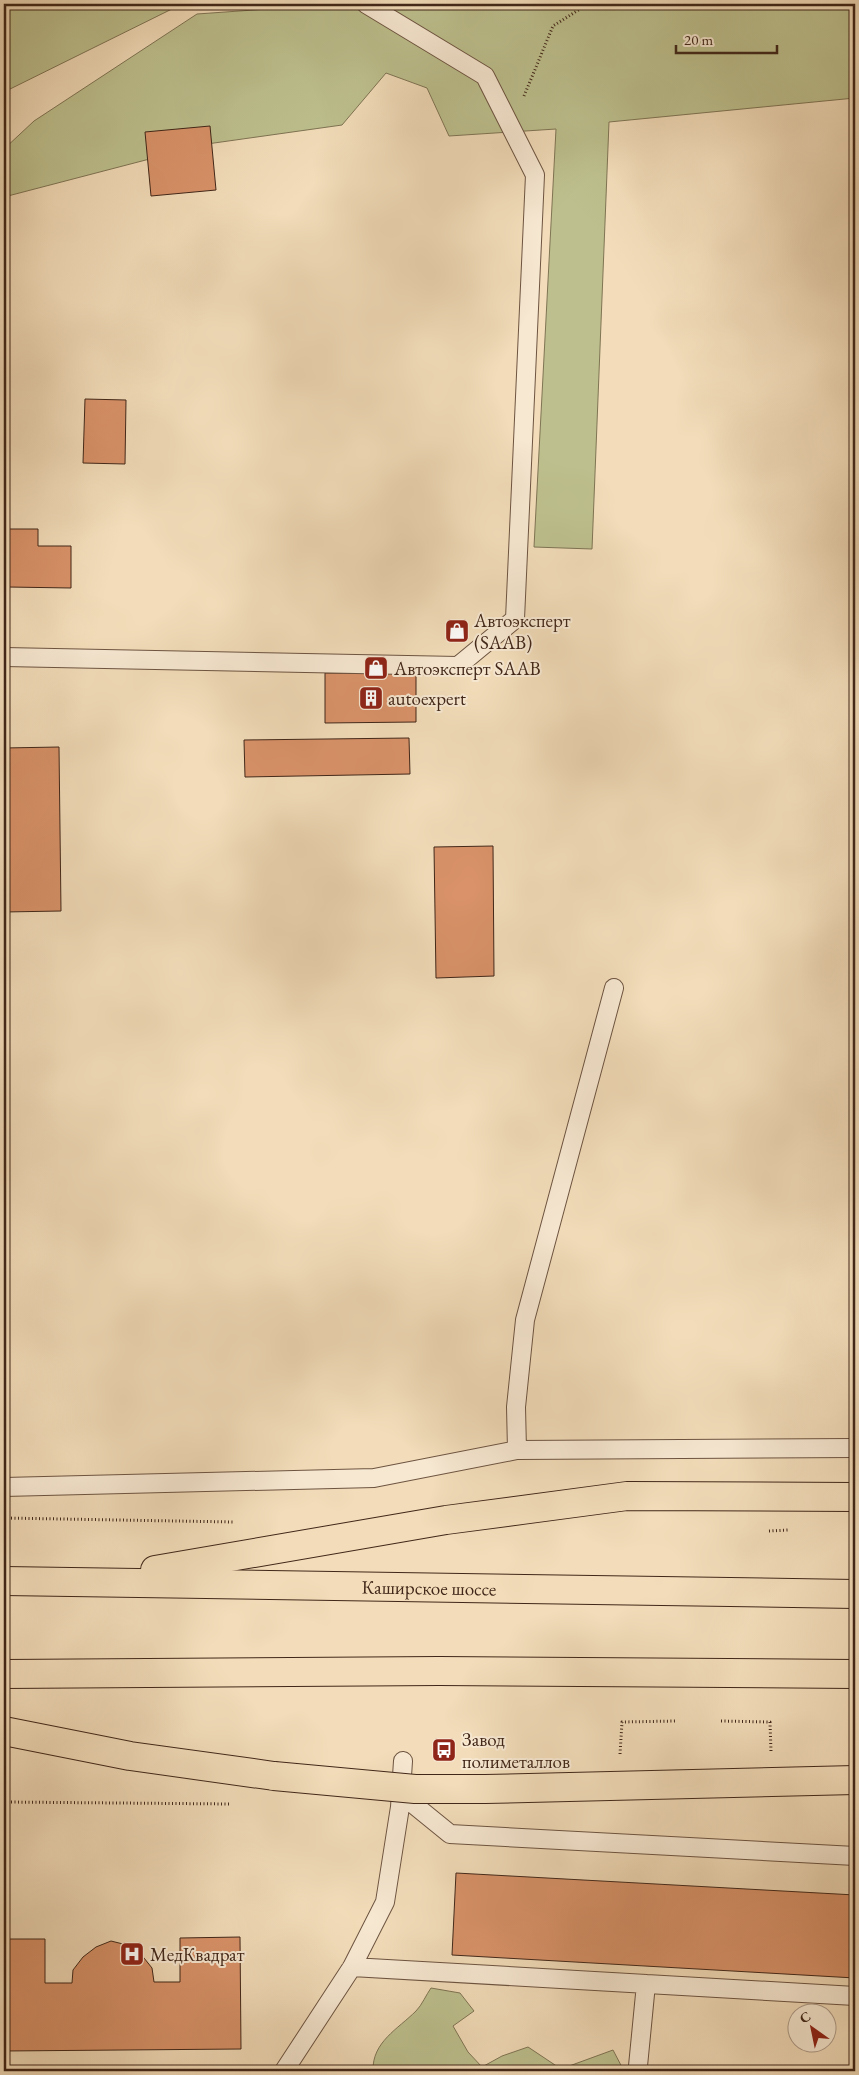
<svg xmlns="http://www.w3.org/2000/svg" width="859" height="2075" font-family="'EB Garamond',serif">
<style>
.green{fill:#bdc08e;stroke:#7f7454}
.building{fill:#d99269;stroke:#412719}
.lines{fill:none;stroke-linecap:round;stroke-linejoin:round}
.lane-casing{stroke:#6d5441;stroke-width:20}
.primary-casing{stroke:#412719;stroke-width:30}
.path{stroke:#412719;stroke-width:3;stroke-dasharray:1 2.5;stroke-linecap:butt}
.lane{stroke:#f7e8d2;stroke-width:18}
.primary{stroke:#f2dcb9;stroke-width:28}
.primary-bridge-casing{stroke:#412719;stroke-width:30;stroke-linecap:butt}
.primary-bridge{stroke:#f2dcb9;stroke-width:28}
.labels{text-anchor:middle;dominant-baseline:central;stroke-width:4;stroke-linejoin:round;paint-order:stroke}
.poi-label{font-size:19px;fill:#412719;stroke:#f7e8d2;text-anchor:start}
.street-label{font-size:19px;fill:#412719;stroke:#f7e8d2}
</style>
<rect width="100%" height="100%" fill="#f2dcb9"/>
<filter id="stains"><feTurbulence type="fractalNoise" baseFrequency=".004" numOctaves="4"/><feColorMatrix values="0 0 0 0 .2 0 0 0 0 .09 0 0 0 0 .02 0 0 0 .5 -.17"/></filter>
<radialGradient id="worn" r=".72"><stop offset=".6" stop-color="#630" stop-opacity="0"/><stop offset="1" stop-color="#630" stop-opacity=".3"/></radialGradient>
<path class="green" d="M4,4H182L4,92Z
M287,4H855V98L609,122L592,549L534,547L556,129L449,136L427,88L386,73L342,125L207,144L4,197V149L34,121L197,14L268,9Z
M431,1988L460,1993L474,2011L453,2026L468,2052L482,2067L502,2056L528,2047L561,2069L613,2050L624,2071H373C372,2042 398,2029 416,2011C422,2005 426,1995 431,1988Z"/>
<path class="building" d="M210,126L216,190L151,196L145,132Z
M85,399L126,400L125,464L83,463Z
M9,529H38V546H71V588L8,587Z
M325,673H416V722L325,723Z
M409,738L410,774L245,777L244,740Z
M59,747L61,911L4,912V748Z
M493,846L494,976L436,978L434,847Z
M456,1873L855,1895V1978L452,1955Z
M240,1937L241,2049L4,2051V1939H45V1983H72L73,1970L83,1957L96,1947L111,1941L127,1945L140,1953L152,1968L154,1982H180V1938Z"/>
<g class="lines">
<defs>
<path id="lane" d="M4,657L458,666L515,619L535,175L485,76L366,4
M517,1450L516,1407L525,1320L614,988
M4,1487L374,1478L517,1450L855,1448
M402,1795L450,1834L855,1856
M352,1967L855,1996
M638,2066L646,1984
M284,2071L352,1967L385,1902L400,1807L403,1761"/>
<g id="primary">
<path d="M155,1570L446,1520L627,1496L855,1497"/>
<path id="s1" d="M4,1581L855,1594"/>
<path d="M4,1674L439,1671L855,1674"/>
<path d="M4,1731L130,1756L274,1776"/>
</g>
</defs>
<use href="#lane" class="lane-casing"/>
<use href="#primary" class="primary-casing"/>
<path class="path" d="M524,96L553,26L588,4
M4,1518L233,1522
M769,1531L788,1530
M721,1721L770,1722L771,1752
M620,1754L622,1722L677,1721
M4,1802L231,1804"/>
<use href="#lane" class="lane"/>
<use href="#primary" class="primary"/>
<defs>
<path id="primary-bridge" d="M274,1776L415,1789H485L855,1780"/>
</defs>
<use href="#primary-bridge" class="primary-bridge-casing"/>
<use href="#primary-bridge" class="primary-bridge"/>
</g>
<defs>
<symbol id="shop-square" viewBox="-11 -11 22 22"><rect x="-9" y="-9" width="18" height="18" rx="4" fill="#8f2418" stroke="#f7e8d2"/><path d="M-5-2.5h2.3a2.7 3.5 0 0 1 5.4 0H5L5.5 6h-11ZM-1.5-2.5h3a1.5 2.3 0 0 0-3 0Z" fill="#fff"/></symbol>
<symbol id="building-square" viewBox="-11 -11 22 22"><rect x="-9" y="-9" width="18" height="18" rx="4" fill="#8f2418" stroke="#f7e8d2"/><path d="M-4-6H4V6H1V3H-1V6H-4ZM-2.5-4.3h1.7v1.8h-1.7ZM.8-4.3h1.7v1.8H.8ZM-2.5-1h1.7V.8h-1.7ZM.8-1h1.7V.8H.8Z" fill="#fff"/></symbol>
<symbol id="bus-square" viewBox="-11 -11 22 22"><rect x="-9" y="-9" width="18" height="18" rx="4" fill="#8f2418" stroke="#f7e8d2"/><path d="M-5-6H5V4H4V6H2V4H-2V6H-4V4H-5ZM-3.5-4V0h7V-4ZM-3.5 1.2v1.5H-2V1.2ZM2 1.2v1.5H3.5V1.2Z" fill="#fff"/></symbol>
<symbol id="hospital-square" viewBox="-11 -11 22 22"><rect x="-9" y="-9" width="18" height="18" rx="4" fill="#8f2418" stroke="#f7e8d2"/><path d="M-5-5h3v3.5h4V-5h3V5h-3V1.5h-4V5h-3Z" fill="#fff"/></symbol>
</defs>
<g fill-rule="evenodd">
<use href="#shop-square" x="443" y="617" width="28" height="28"/>
<use href="#shop-square" x="362" y="654" width="28" height="28"/>
<use href="#building-square" x="357" y="684" width="28" height="28"/>
<use href="#bus-square" x="430" y="1736" width="28" height="28"/>
<use href="#hospital-square" x="118" y="1940" width="28" height="28"/>
</g>
<g class="labels">
<g class="poi-label">
<text x="474" y="620">Автоэксперт<tspan x="474" dy="22">(SAAB)</tspan></text>
<text x="394" y="668">Автоэксперт SAAB</text>
<text x="388" y="698">autoexpert</text>
<text x="462" y="1739">Завод<tspan x="462" dy="22">полиметаллов</tspan></text>
<text x="150" y="1954">МедКвадрат</text>
</g>
<g class="street-label">
<text stroke="none"><textPath href="#s1" startOffset="425">Каширское шоссе</textPath></text>
</g>
</g>
<rect width="859" height="2075" fill="none" stroke="#f2dcb9" stroke-width="20"/>
<rect x="5" y="5" width="849" height="2065" fill="none" stroke="#412719" stroke-width="2.5"/>
<rect x="10" y="10" width="839" height="2055" fill="none" stroke="#412719"/>
<g transform="translate(812 2028) rotate(327)"><circle r="24" fill="#f7e8d2" stroke="#ae9b88"/>
<path d="M0-4L9 19L0 12L-9 19Z" fill="#8f2418"/>
<text y="-8" font-size="14" font-weight="bold" text-anchor="middle" fill="#412719">С</text>
</g>
<path d="M676 45v8h101v-8" fill="none" stroke="#412719" stroke-width="2.5"/>
<text x="684" y="45" font-size="15" fill="#412719" stroke="#f7e8d2" stroke-width="4" paint-order="stroke">20 m</text>
<rect width="100%" height="100%" filter="url(#stains)"/>
<rect width="100%" height="100%" fill="url(#worn)"/>
</svg>
